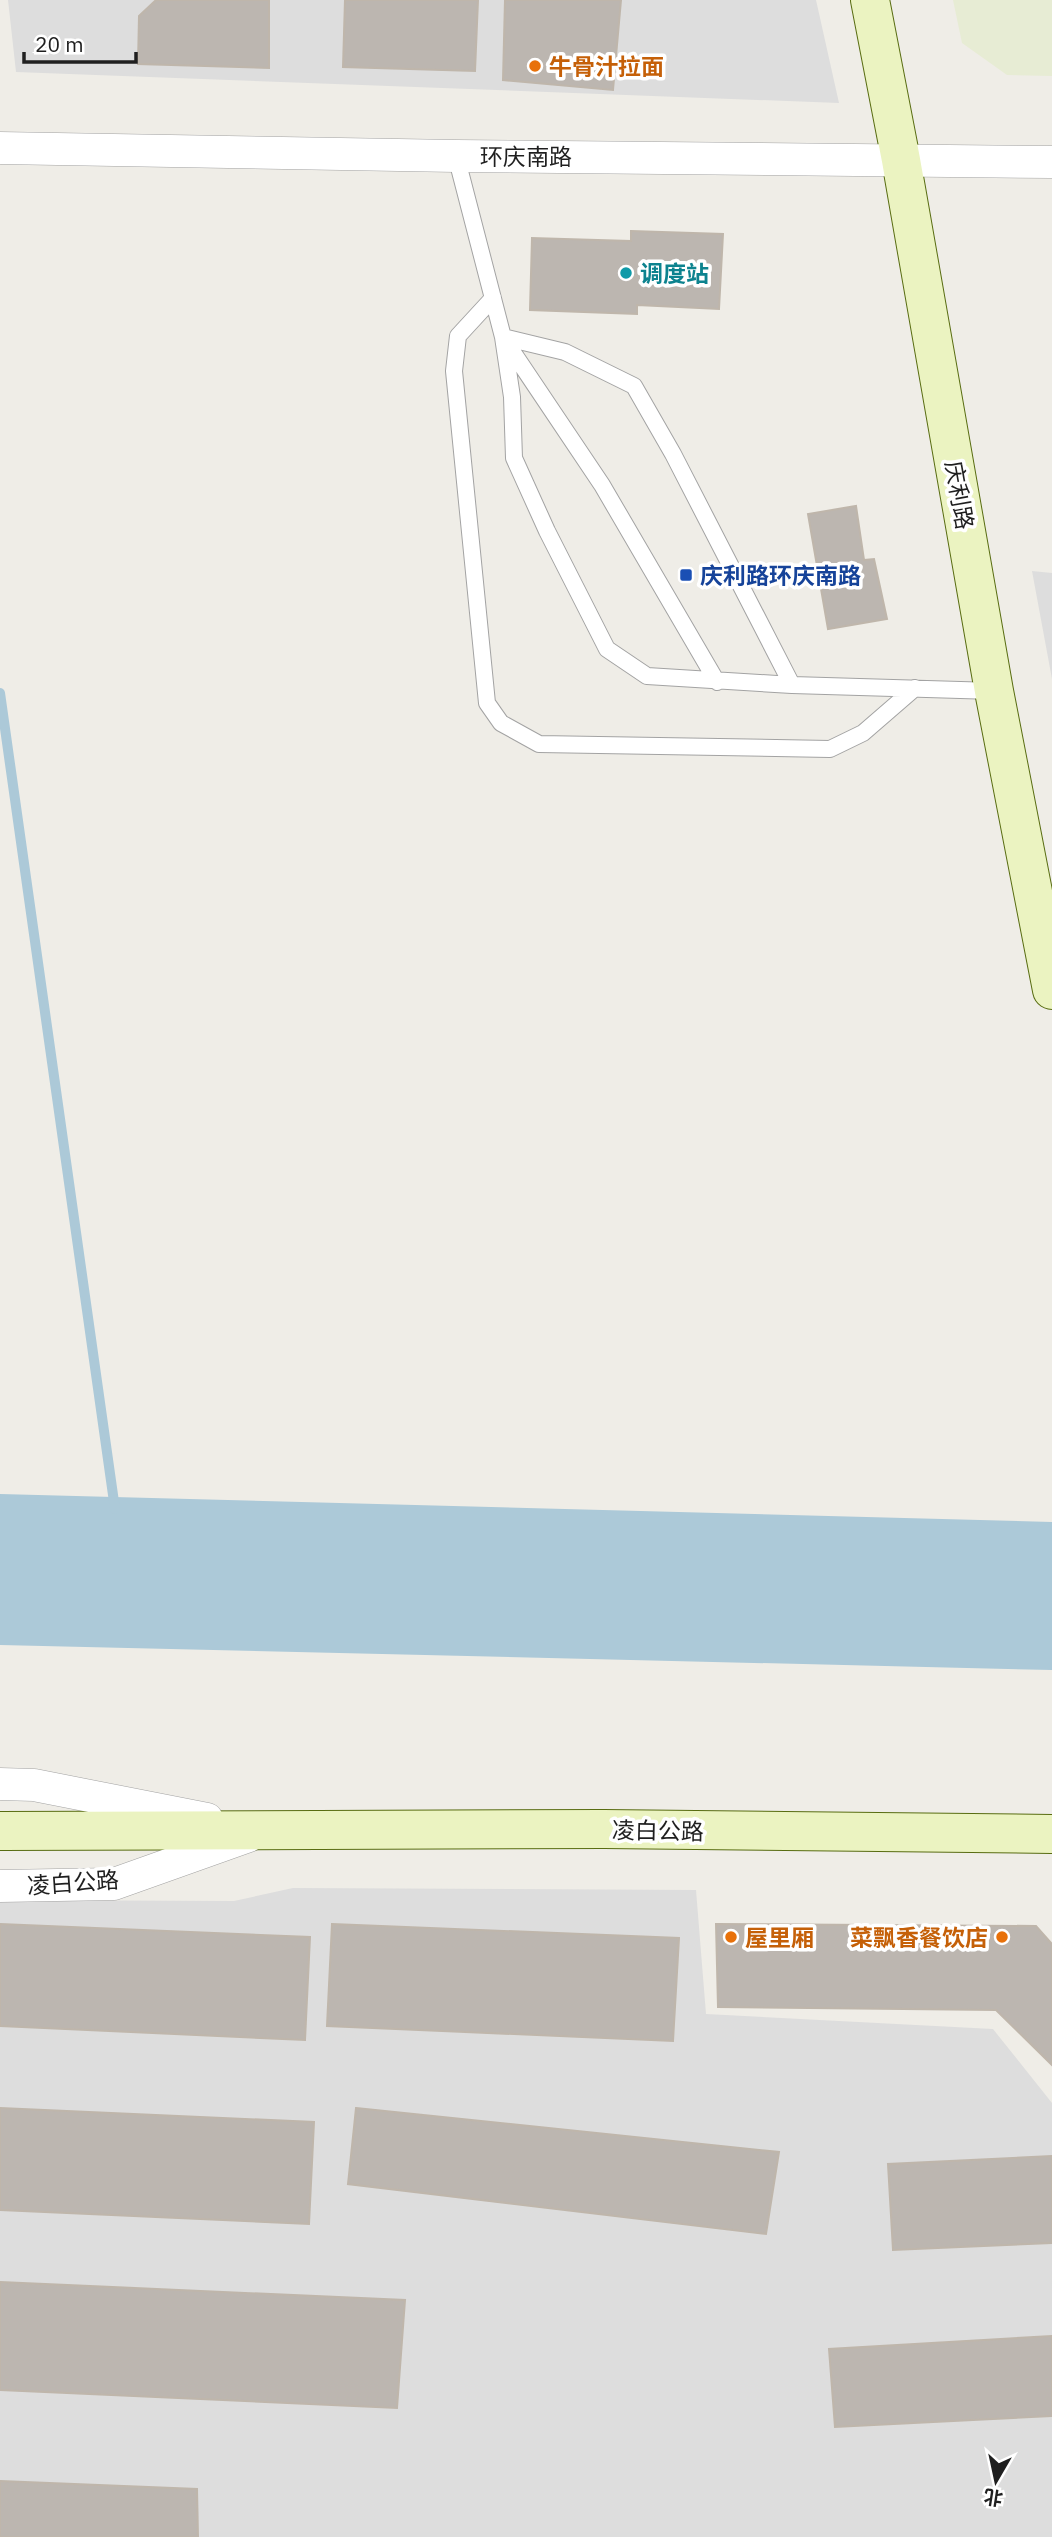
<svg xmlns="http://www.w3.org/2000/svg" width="1052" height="2537" font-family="'IBM Plex Sans','Noto Sans SC',sans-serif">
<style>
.residential{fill:#ddd}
.farmland{fill:#e7ecd4}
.water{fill:#acc9d8}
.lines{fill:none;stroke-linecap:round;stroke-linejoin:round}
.stream{stroke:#acc9d8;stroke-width:10}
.building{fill:#bcb6b0;stroke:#bfb6ab;stroke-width:2}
.lane-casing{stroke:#a3a3a3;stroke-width:18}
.street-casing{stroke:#a3a3a3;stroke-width:33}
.secondary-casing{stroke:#586c11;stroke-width:40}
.lane{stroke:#fff;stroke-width:16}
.street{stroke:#fff;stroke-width:32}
.secondary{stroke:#ebf3c1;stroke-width:38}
.food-dot{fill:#e8710a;stroke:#fff;stroke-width:2.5}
.culture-dot{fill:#0f9aa8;stroke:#fff;stroke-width:2.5}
.transit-dot{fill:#1a4fb4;stroke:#fff;stroke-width:2.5}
.labels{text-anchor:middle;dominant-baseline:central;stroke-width:7;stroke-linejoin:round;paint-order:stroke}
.food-label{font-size:23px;font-weight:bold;fill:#c56008;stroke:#fff;text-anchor:start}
.street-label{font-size:23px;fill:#1f1f1f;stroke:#fff}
.culture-label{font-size:23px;font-weight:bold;fill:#0d838f;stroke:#fff;text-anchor:start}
.transit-label{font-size:23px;font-weight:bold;fill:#164399;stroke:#fff;text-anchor:start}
</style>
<rect width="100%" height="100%" fill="#efede7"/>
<path class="residential" d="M8,0H816L839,103L16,72Z
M1032,571L1052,573V679Z
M293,1888L696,1890L706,2014L993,2029L1052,2103V2537H0V1900L234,1901Z"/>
<path class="farmland" d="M953,0H1052V76L1007,75L962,43Z"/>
<path class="water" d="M0,1494L1052,1522V1670L0,1645Z"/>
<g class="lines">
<path class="stream" d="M0,693L115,1509"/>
</g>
<path class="building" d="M156,0H269V68L138,64L139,16Z
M345,0H478L475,71L343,67Z
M505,0H621L613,90L503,80Z
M631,231L723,234L719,309L637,305V314L530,310L532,238L631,241Z
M856,506L864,560L874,559L887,619L828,629L808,514Z
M0,1924L310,1937L305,2040L0,2026Z
M332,1924L679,1938L673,2041L327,2026Z
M716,1924L1036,1926L1052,1944V2065L996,2010L718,2007Z
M0,2108L314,2122L309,2224L0,2210Z
M356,2108L779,2152L766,2234L348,2184Z
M1052,2156V2243L893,2250L888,2164Z
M0,2282L405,2300L397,2408L0,2390Z
M1052,2336V2416L835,2427L829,2349Z
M0,2481L197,2489L198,2537H0Z"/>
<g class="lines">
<defs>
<path id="lane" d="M456,156L503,337L512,397L514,458L547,531L607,649L647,676L792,685L994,691
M493,298L458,336L454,371L487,703L501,723L539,744L830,749L863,733L915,688
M503,337L565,352L634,386L673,454L792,685
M506,342L602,485L717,682"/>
<path id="street" d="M0,148L456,156L1052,162
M0,1784L34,1785L207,1819
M0,1886L114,1884L249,1836"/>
<path id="secondary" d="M870,0L901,160L994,691L1052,990
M0,1831L604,1829L1052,1834"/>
</defs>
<use href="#lane" class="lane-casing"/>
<use href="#street" class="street-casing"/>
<use href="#secondary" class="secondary-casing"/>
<use href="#lane" class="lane"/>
<use href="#street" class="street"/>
<use href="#secondary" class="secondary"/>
</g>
<g class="food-dot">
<circle cx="535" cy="66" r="7"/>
<circle cx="731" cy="1937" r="7"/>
<circle cx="1002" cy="1937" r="7"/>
</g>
<circle class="culture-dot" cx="626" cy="273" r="7"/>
<rect class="transit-dot" x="679" y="568" width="14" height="14" rx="3.5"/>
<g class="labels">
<g class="food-label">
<text x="549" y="66">牛骨汁拉面</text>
<text x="745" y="1937">屋里厢</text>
<text x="988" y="1937" text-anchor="end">菜飘香餐饮店</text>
</g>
<g class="street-label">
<text x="526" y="156">环庆南路</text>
<text transform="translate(960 495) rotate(80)">庆利路</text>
<text transform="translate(658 1830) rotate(1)">凌白公路</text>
<text transform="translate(73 1882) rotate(-4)">凌白公路</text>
</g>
<g class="culture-label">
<text x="640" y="273">调度站</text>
</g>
<g class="transit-label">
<text x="700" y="575">庆利路环庆南路</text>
</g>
</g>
<g transform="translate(996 2481) rotate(189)" stroke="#ffffff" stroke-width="5" paint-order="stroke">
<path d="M0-5L12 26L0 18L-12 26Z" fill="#1f1f1f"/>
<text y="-10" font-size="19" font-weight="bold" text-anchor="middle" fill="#1f1f1f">北</text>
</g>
<path d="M24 52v10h112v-10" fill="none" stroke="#1f1f1f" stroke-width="3.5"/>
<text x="35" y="52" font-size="21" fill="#1f1f1f" stroke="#ffffff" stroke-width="5" paint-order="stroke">20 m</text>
</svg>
